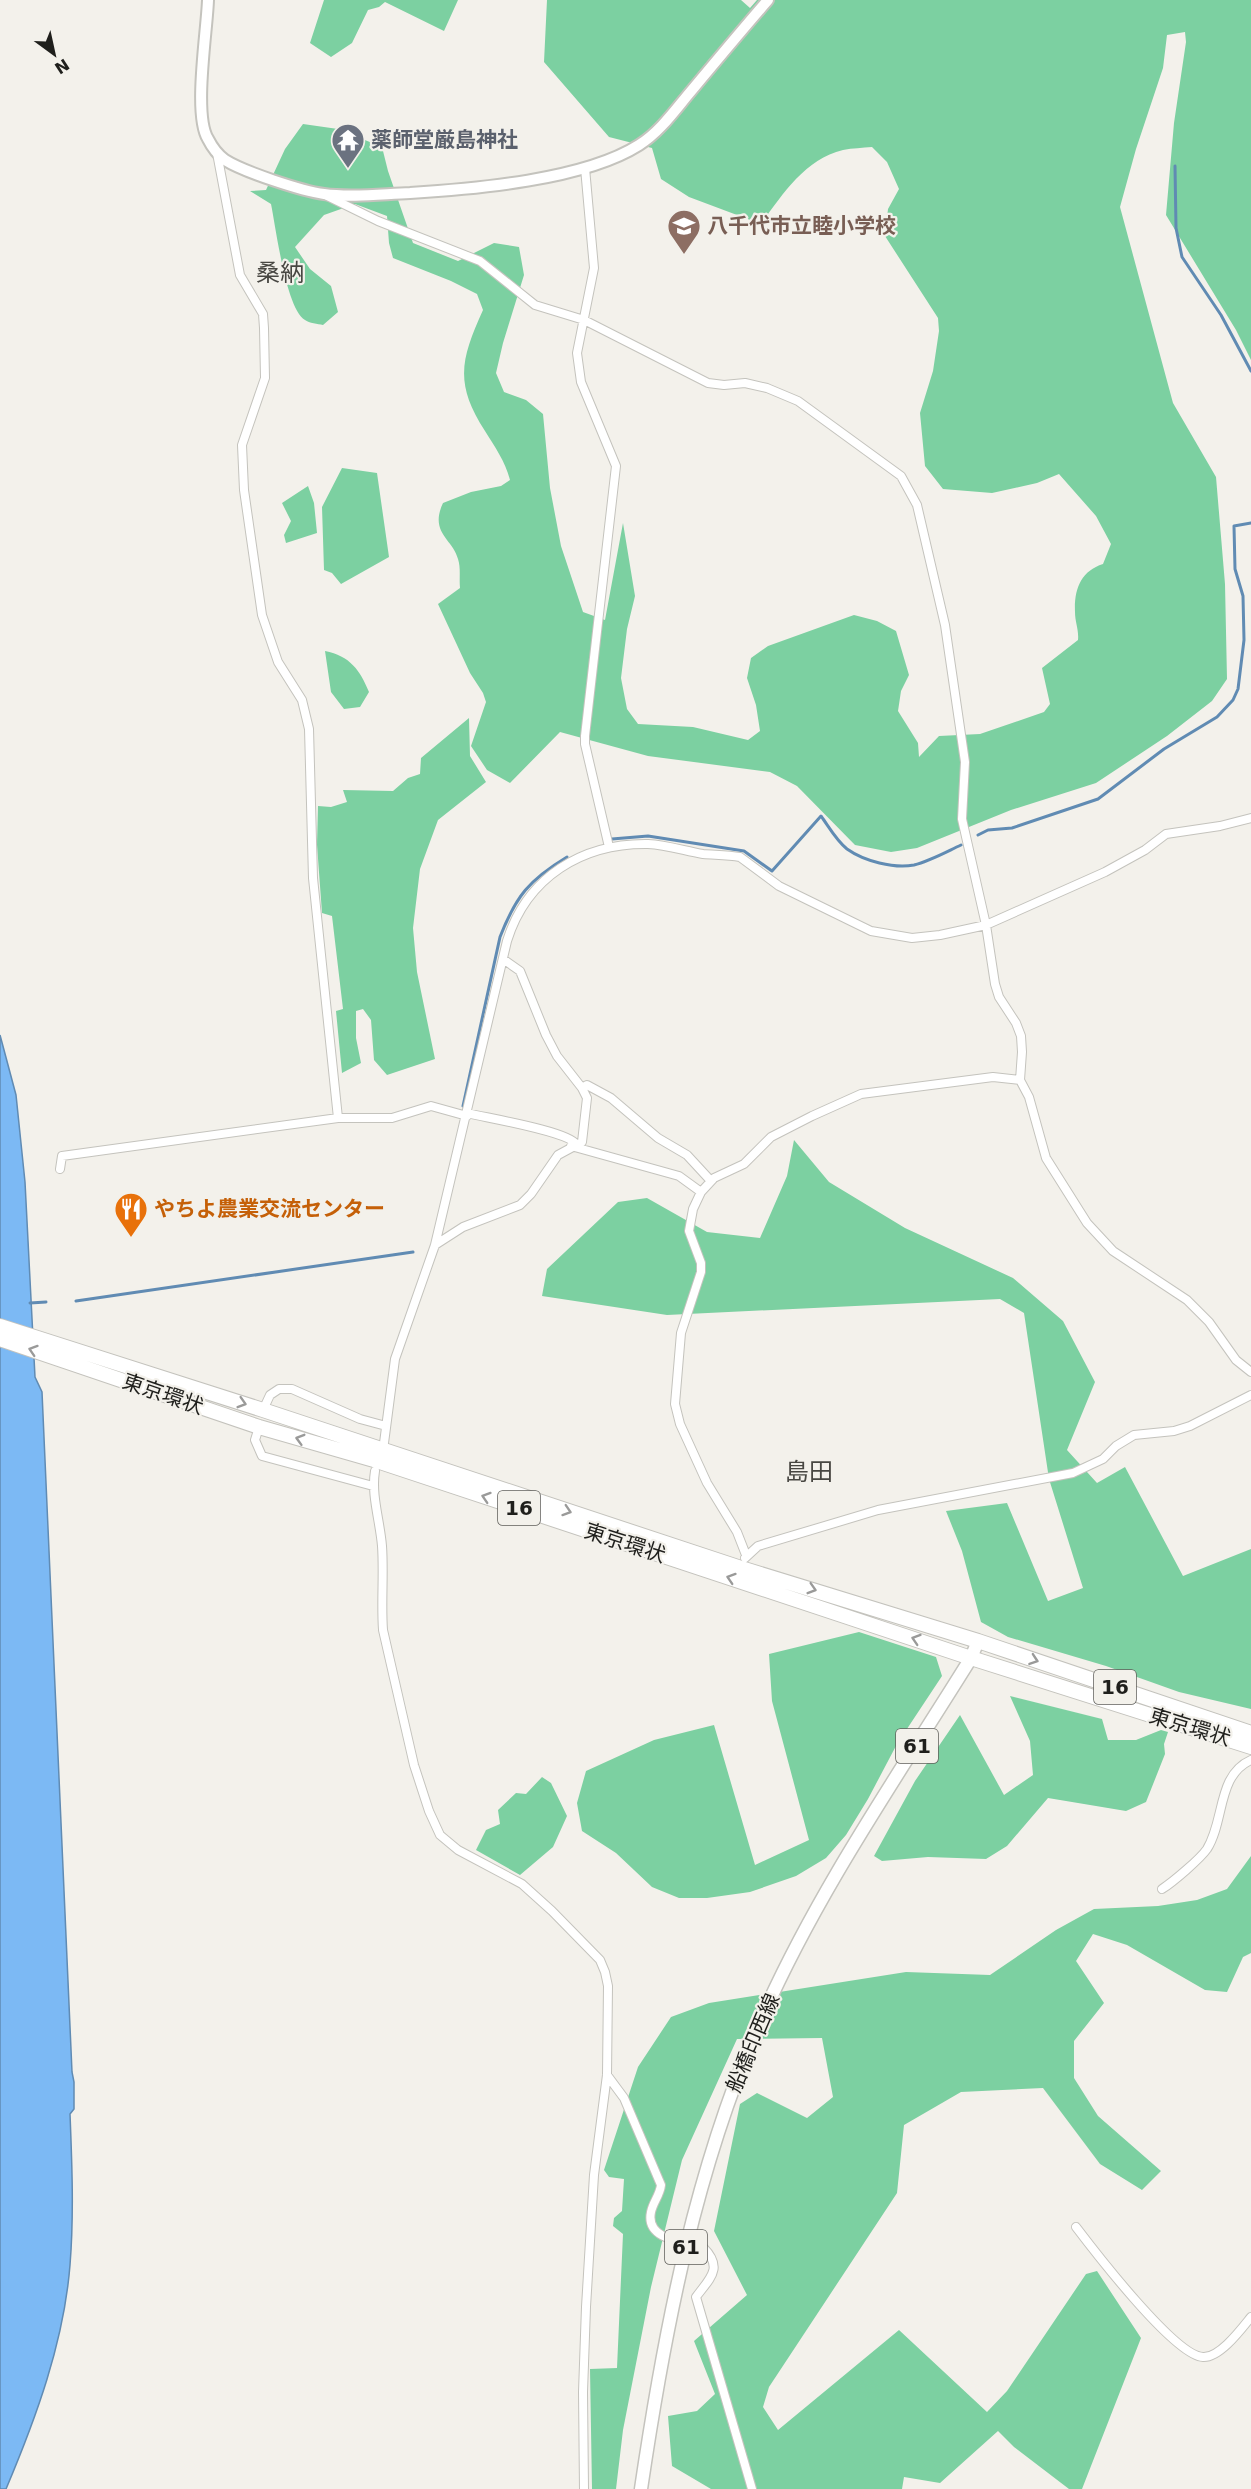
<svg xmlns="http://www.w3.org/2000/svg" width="1251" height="2489" font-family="'DejaVu Sans','Noto Sans JP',sans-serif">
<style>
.forest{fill:#7cd0a1}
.water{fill:#7cb9f4;stroke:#608bb3;stroke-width:1.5}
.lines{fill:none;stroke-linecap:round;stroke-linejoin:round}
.stream{stroke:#608bb3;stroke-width:3}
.street-casing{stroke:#c4c3bd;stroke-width:10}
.secondary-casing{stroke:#c4c3bd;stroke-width:14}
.primary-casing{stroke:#c4c3bd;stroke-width:15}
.highway-casing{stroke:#c4c3bd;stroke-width:16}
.street{stroke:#fff;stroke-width:8}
.secondary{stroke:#fff;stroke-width:10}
.primary{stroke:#fff;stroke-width:12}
.highway{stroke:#fff;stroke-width:14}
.oneway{stroke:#9a9a99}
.labels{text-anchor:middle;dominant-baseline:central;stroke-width:4.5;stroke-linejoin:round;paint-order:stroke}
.shield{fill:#f3f1eb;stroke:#5f5e5a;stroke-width:1.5}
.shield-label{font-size:20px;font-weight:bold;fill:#1f1f1c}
.worship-label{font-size:21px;font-weight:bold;fill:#5b616d;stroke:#f3f1eb;text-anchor:start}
.education-label{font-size:21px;font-weight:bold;fill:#785e54;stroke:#f3f1eb;text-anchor:start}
.food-label{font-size:21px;font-weight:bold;fill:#c56008;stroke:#f3f1eb;text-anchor:start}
.street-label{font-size:21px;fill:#1f1f1c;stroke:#f3f1eb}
.quarter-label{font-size:24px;fill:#484742;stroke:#f3f1eb}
</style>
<rect width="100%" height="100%" fill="#f3f1eb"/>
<path class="forest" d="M324,0H458L444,31L385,2L379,7L368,10L352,43L331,57L310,43Z
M547,0H741L750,8L757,0H1251V360L1236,330L1166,215L1174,123L1186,42L1185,32L1167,35L1163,68L1136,149L1120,207L1173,403L1216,477L1225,584L1227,679L1212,701L1167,736L1096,783L1011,810L917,848L891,852L855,845L797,786L770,772L648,756L560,732L510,783L487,770L471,746L486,702L483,693L470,673L438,604L460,588C459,579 461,568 458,559C453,539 429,533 443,503L471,492L501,486L510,480C505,461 495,447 485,431C454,383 461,359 483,310L477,294L451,281L393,258L389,243L387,216L355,204L324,215L295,247L310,269L331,286L338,312L323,325C318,324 309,323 305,320C286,309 276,228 271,204L250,191L266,190L285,149L303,124L338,129L382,147L388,171L413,243L458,261L494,243L519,247L524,275L503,343L496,373L504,392L526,400L543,414L550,488L561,546L583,612L605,620L623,523L635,596L627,629L621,678L627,709L638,724L693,727L748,740L760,731L756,705L747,678L751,658L768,646L854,615L877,621L896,631L909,675L901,691L898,711L918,743L919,757L939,736L980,734L1044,712L1050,704L1042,668L1078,640C1079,630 1075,622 1075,612C1074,589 1081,571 1103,564L1111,544L1096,516L1059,474L1037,483L992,493L943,489L925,466L920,413L933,371L939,331L938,318L885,236L888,209L899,189L887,162L872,147C862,148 853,148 843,150C805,159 782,195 761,224L689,197L661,179L652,148L609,137L544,62Z
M342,468L377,473L389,557L341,584L332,573L324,570L322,507Z
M308,486L314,503L317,533L286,543L284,535L291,521L282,503Z
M325,651C350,656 360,670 369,692L360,707L344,709L331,692Z
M469,718L470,756L486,782L438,820L420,869L413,928L417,972L435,1059L387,1075L374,1060L371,1020L363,1009L356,1011V1038L361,1063L342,1073L336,1011L343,1009L332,916L322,913L317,845L318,806L331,807L347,802L343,790L393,791L408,778L420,774L421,758Z
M794,1140L829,1182L905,1228L1013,1278L1063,1321L1095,1382L1067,1450L1097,1483L1125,1467L1183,1576L1251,1549V1709L1179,1692L1106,1666L1008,1637L981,1622L962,1551L946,1511L1007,1503L1048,1601L1083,1588L1049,1479L1024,1313L1000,1299L667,1315L542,1296L547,1269L618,1202L647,1198L707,1232L760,1238L787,1176Z
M859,1632L936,1657L942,1676L897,1744L868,1799L846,1835L826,1858L796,1876L750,1892L707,1898H679L652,1887L616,1853L582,1831L577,1803L586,1771L654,1740L714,1725L755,1865L809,1840L772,1701L769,1654Z
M1010,1696L1102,1719L1108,1740H1136L1161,1730L1168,1732L1164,1744L1165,1754L1146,1802L1126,1811L1048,1798L1007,1846L986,1859L928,1857L882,1861L874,1856L915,1781L960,1715L1004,1795L1033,1775L1030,1741Z
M542,1777L551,1783L567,1816L553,1847L520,1875L476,1850L486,1830L500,1824L498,1810L516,1793L526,1794Z
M1251,1856V1953L1243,1957L1227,1992L1205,1990L1127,1945L1093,1934L1076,1961L1104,2003L1074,2041V2078L1098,2116L1161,2171L1142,2190L1100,2164L1043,2088L961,2092L904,2125L897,2193L769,2387L763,2407L778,2430L899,2330L987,2412L1007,2391L1086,2274L1097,2271L1141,2338L1082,2489H1069L1014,2447L998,2431L940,2483L904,2477L902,2489H711L672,2466L668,2416L697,2411L715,2394L694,2341L747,2295L714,2231L740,2104L757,2093L807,2118L833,2097L822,2038L737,2039L682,2160L651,2287L623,2430L616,2489H592L590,2369L617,2368L623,2234L613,2226L614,2218L622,2211L624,2179L609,2177L604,2170L638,2067L671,2017L709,2003L906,1972L990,1975L1056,1930L1094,1909L1158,1906L1197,1900L1227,1889Z"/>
<path class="water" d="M0,1035L16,1095L25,1182L35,1377L42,1392L72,2072L74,2082V2109L70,2114C72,2164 74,2215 70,2265C64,2342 36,2418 6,2489H0Z"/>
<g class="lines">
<path class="stream" d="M1175,166L1176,228L1182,257L1221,315L1251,371
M978,835L988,830L1012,828L1098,799L1164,749L1217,717L1233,700L1238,689L1244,640L1243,596L1235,569L1234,526L1251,523
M612,839L648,836L744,851L772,871L821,816C829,827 836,840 847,849C864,861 894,869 914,865C930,861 946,852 961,845
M463,1106L500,937C516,896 529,880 567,857
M76,1301L413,1252
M30,1303L46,1302"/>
<defs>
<path id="street" d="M217,153L240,275L263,314L264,328L265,378L242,445L244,490L262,615L278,662L302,700L309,729L313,878L338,1118
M585,168L594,268L577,353L581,382L616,466L585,736V744L609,847
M327,196L378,221L480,261L535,305L584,320L708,383L724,385L745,383L767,388L798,401L901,476L917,505L945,625L965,762L962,819L986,925L995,984L999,997L1016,1023L1021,1036L1022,1052L1020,1080L1029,1097L1046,1158L1087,1223L1113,1251L1187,1300L1209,1322L1236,1360L1251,1372
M582,1088L587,1085L611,1098L658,1138L687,1155L711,1181
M467,1113C487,1118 567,1131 576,1144
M571,1146L679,1176L701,1192
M60,1169L62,1156L338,1118H392L431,1106L467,1116
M435,1245L463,1227L520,1205L531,1194L558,1155L582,1142L587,1098L582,1088L557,1056L546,1035L520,971L503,959
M263,1410L270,1395L279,1389H292L360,1419L386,1426
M259,1427L255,1440L262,1456L373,1486
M384,1443L395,1359L435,1245L507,941C527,877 582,843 648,844C667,845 685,851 703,854C716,855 728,855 740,857L779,886L871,931L912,938L940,935L986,925L1105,872L1145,850L1166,834L1220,826L1251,818
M375,1471C371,1495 380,1521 382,1546C384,1574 381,1602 383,1630L414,1765L429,1811L440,1835L458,1850L522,1884L552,1911L600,1960L605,1972L608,1986L607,2075L594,2175L586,2307L583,2392L584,2489
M746,1555L737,1532L707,1483L680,1424L675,1404L681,1333L701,1272V1263L689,1231L693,1209L701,1192L714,1178L744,1164L771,1137L812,1116L861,1094L993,1077L1020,1080
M745,1558L758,1546L878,1510L1073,1473L1103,1459L1116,1446L1134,1435L1174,1431L1190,1426L1251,1395
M1162,1889C1173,1882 1200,1859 1207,1849C1225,1820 1217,1775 1251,1760
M607,2075L624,2098L661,2185C660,2195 653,2202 651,2212C645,2240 684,2242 703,2247C724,2268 710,2278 696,2297L752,2489
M1076,2227C1095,2252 1175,2356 1203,2357C1220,2358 1242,2328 1251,2317"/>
<path id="secondary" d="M208,0C207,31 193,115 208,139C212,147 218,155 225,160C244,172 302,191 324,194C352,198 382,194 410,193C474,189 584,180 639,145C660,132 675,110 692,90C717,60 742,30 768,0"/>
<path id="primary" d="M641,2489C665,2327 696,2165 763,2015C819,1889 899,1774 971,1658L978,1641"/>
<path id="highway" d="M0,1326L263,1410L741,1568L978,1641L1251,1733
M0,1339L259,1427L374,1460L971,1658L1251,1747"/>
</defs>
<use href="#street" class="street-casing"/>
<use href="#secondary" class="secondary-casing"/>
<use href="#primary" class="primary-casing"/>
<use href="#highway" class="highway-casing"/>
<use href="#street" class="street"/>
<use href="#secondary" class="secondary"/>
<use href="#primary" class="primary"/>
<use href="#highway" class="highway"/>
</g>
<defs><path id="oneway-chevron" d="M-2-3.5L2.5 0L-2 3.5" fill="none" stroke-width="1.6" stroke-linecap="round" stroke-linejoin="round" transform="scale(1.5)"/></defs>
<g class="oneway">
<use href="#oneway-chevron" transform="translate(33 1350) rotate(-162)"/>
<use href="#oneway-chevron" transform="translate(242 1403) rotate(17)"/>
<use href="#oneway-chevron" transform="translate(300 1439) rotate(-164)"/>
<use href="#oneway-chevron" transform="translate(486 1497) rotate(-162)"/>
<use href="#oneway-chevron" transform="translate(567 1511) rotate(18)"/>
<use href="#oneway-chevron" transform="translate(731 1578) rotate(-162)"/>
<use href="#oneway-chevron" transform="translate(812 1589) rotate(17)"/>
<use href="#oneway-chevron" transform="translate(916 1639) rotate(-162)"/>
<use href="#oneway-chevron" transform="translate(1034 1660) rotate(19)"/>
</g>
<defs>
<symbol id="temple-pin" viewBox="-11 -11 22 30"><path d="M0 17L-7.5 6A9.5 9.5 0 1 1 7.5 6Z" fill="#6b7280" stroke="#f3f1eb"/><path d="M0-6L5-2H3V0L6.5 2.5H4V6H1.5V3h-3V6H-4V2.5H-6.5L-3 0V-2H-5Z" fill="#fff"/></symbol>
<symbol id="school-pin" viewBox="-11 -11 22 30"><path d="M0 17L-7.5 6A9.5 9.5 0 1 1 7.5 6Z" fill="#8d6e63" stroke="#f3f1eb"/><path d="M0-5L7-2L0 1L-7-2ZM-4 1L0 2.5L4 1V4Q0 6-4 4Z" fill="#fff"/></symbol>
<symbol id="restaurant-pin" viewBox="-11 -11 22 30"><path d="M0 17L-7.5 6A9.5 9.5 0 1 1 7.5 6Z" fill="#e8710a" stroke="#f3f1eb"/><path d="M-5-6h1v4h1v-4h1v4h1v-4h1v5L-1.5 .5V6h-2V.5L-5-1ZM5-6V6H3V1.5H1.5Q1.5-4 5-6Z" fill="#fff"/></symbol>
</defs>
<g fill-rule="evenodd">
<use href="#temple-pin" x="329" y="121" width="38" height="52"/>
<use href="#school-pin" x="665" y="207" width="38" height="52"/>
<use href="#restaurant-pin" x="112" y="1190" width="38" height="52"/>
</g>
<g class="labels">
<g class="shield">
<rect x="498" y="1491" width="42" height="34" rx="4.5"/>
<rect x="1094" y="1670" width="42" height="34" rx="4.5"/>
<rect x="896" y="1729" width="42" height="34" rx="4.5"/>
<rect x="665" y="2230" width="42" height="34" rx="4.5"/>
</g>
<g class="shield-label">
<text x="519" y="1508">16</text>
<text x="1115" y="1687">16</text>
<text x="917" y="1746">61</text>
<text x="686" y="2247">61</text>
</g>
<g class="worship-label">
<text x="371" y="140">薬師堂厳島神社</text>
</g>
<g class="education-label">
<text x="707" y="226">八千代市立睦小学校</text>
</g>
<g class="food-label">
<text x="154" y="1209">やちよ農業交流センター</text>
</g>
<g class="street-label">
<text transform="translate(163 1394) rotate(19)">東京環状</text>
<text transform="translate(625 1543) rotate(18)">東京環状</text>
<text transform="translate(1190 1727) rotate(17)">東京環状</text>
<text transform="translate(753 2043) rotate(-67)">船橋印西線</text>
</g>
<g class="quarter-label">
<text x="280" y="273">桑納</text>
<text x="809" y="1472">島田</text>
</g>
</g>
<g transform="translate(54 54) rotate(147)" stroke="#f3f1eb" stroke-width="4.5" paint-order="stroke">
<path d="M0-4.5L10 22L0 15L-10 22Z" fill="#1f1f1c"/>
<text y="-9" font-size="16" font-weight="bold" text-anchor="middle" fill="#1f1f1c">N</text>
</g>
</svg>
